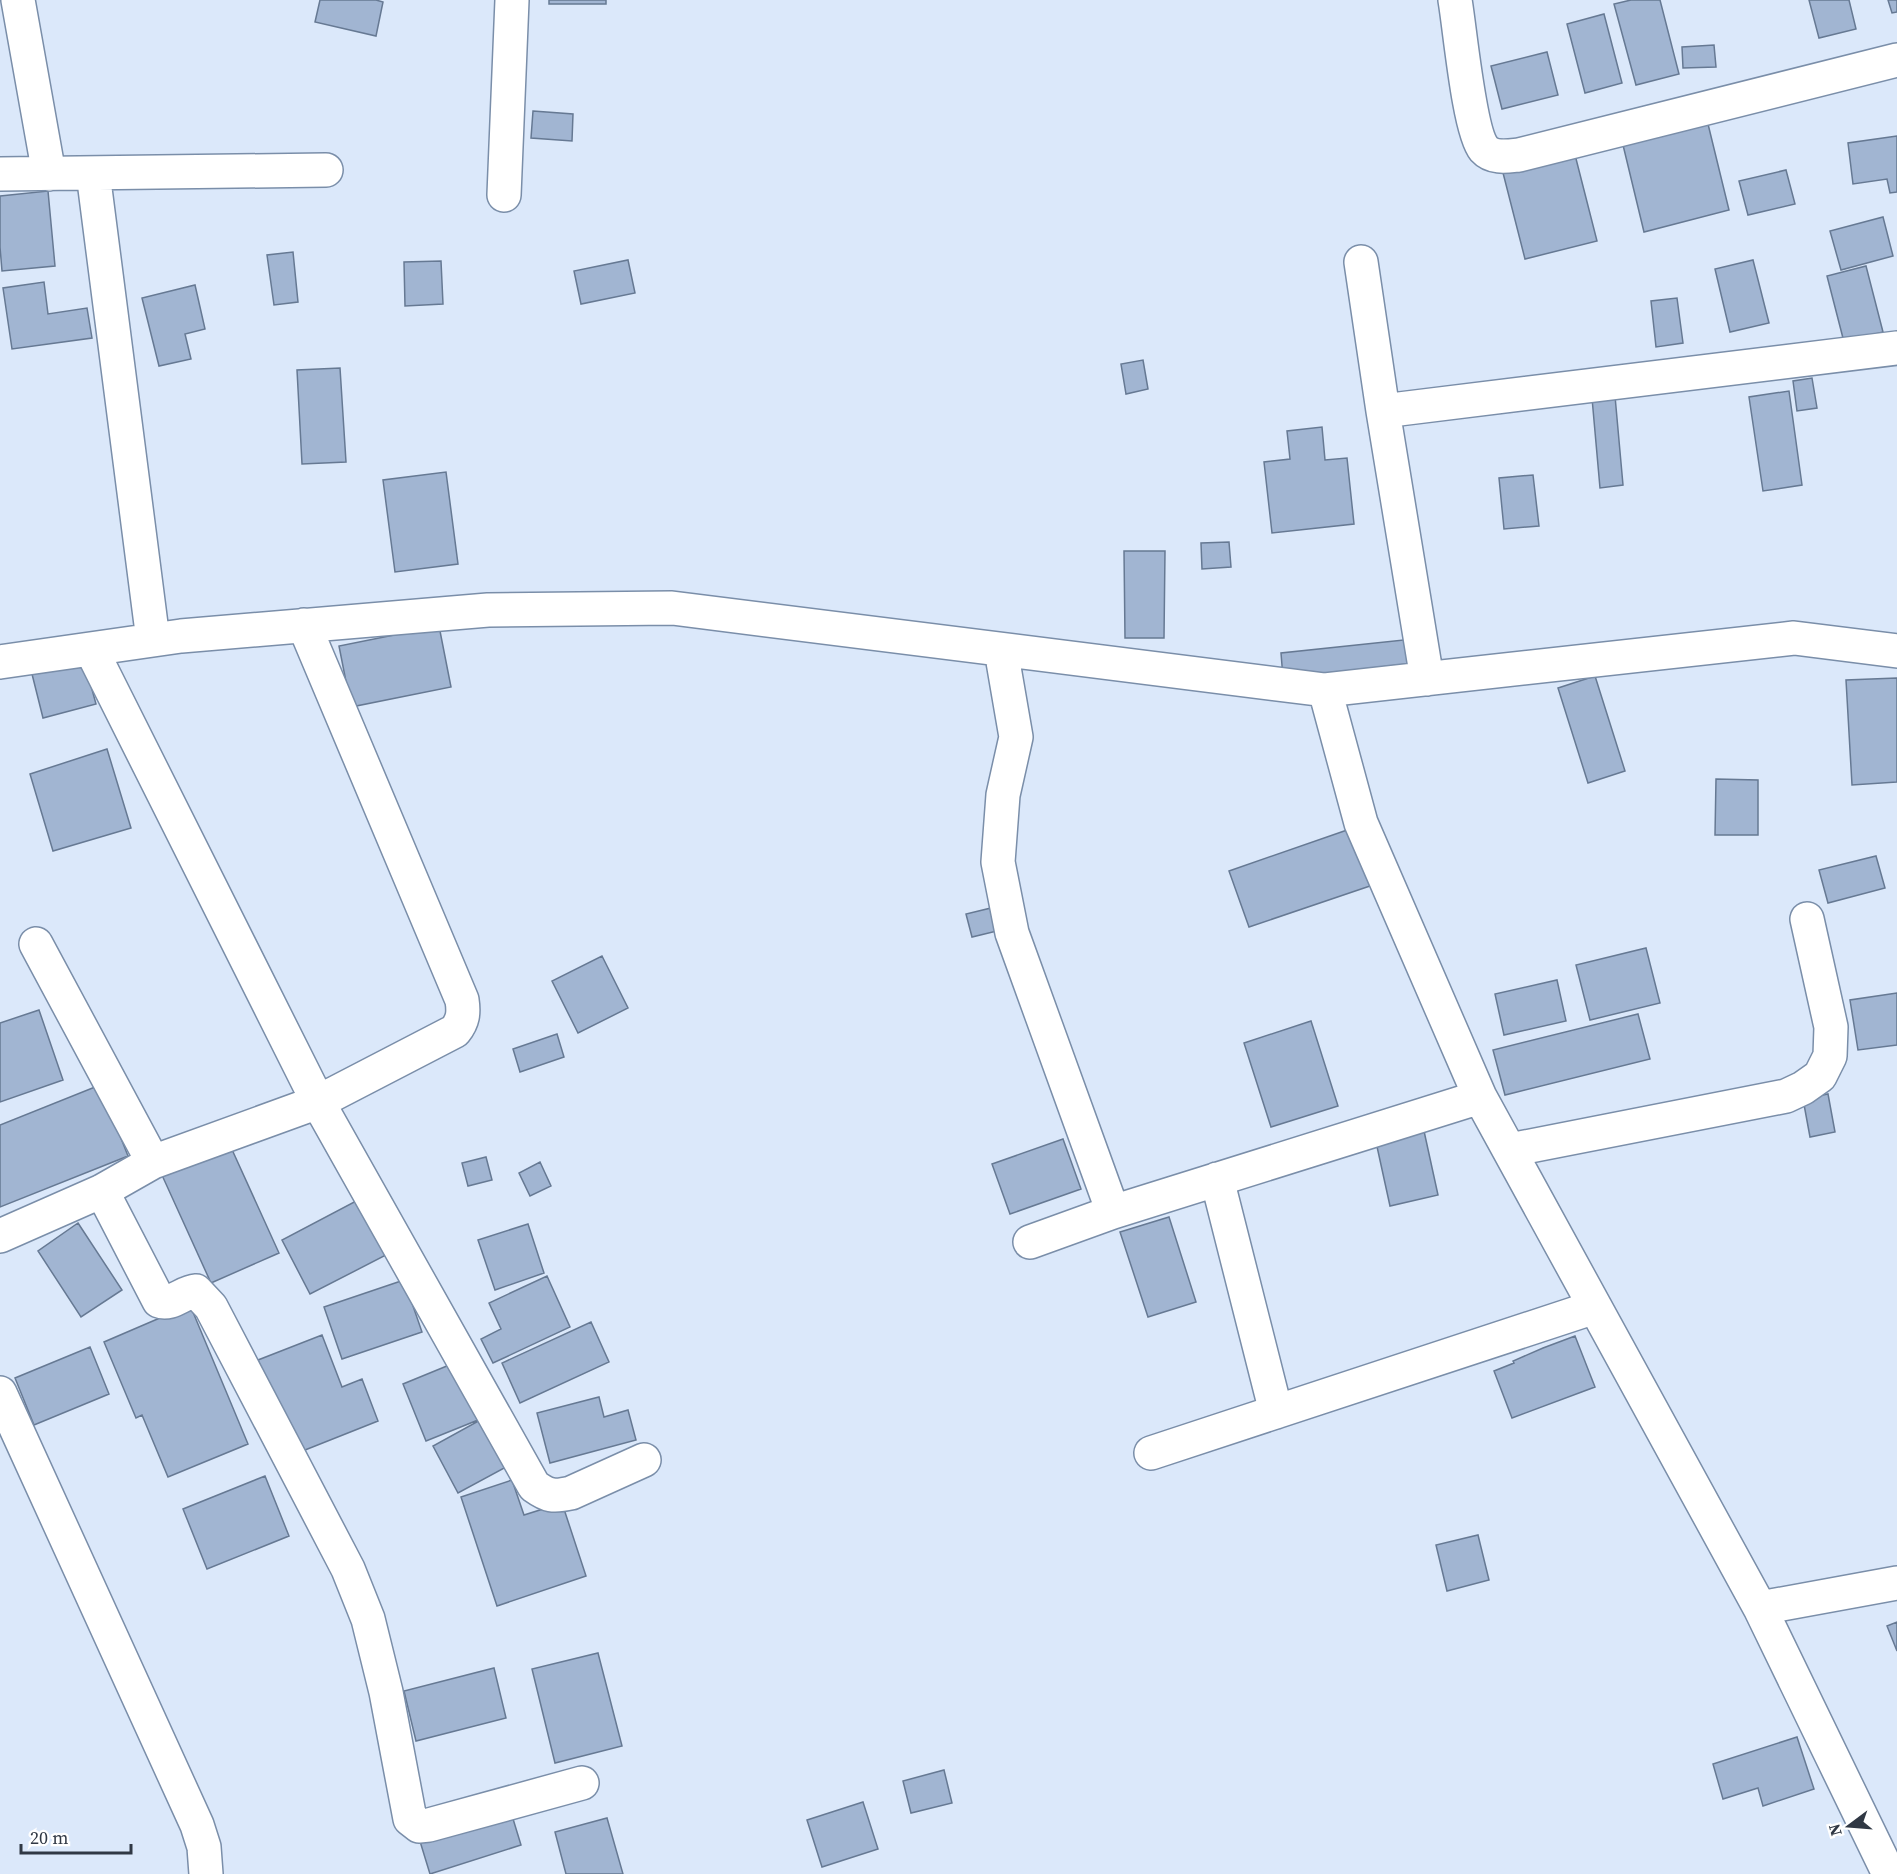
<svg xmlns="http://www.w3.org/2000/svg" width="1897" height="1874" font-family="'Source Serif 4',serif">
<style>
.building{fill:#a1b5d2;stroke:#667993;stroke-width:1.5}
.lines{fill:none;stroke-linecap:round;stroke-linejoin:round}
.minor-casing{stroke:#7a8ea9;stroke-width:36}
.minor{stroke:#fff;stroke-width:33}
</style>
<rect width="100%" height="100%" fill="#dbe8fa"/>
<path class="building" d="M320,0H376L383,2L376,36L315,22Z
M549,0H606V4H549Z
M1631,0H1660L1679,74L1636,85L1614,4Z
M1809,0H1849L1856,29L1819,38Z
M1888,0H1897V12L1892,13Z
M1604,14L1622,83L1585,93L1567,24Z
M1714,45L1716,67L1683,68L1682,47Z
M1547,52L1558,95L1502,109L1491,66Z
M533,111L573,114L572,141L531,138Z
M1708,124L1729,210L1644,232L1623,145Z
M1897,136V192L1890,193L1887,179L1853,184L1848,143Z
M1573,147L1597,241L1525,259L1501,165Z
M1786,170L1795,204L1748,215L1739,181Z
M48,191L55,266L2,271L0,247V196Z
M1883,217L1893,256L1841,270L1830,231Z
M293,252L298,302L274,305L267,255Z
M628,260L635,293L581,304L574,271Z
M1753,260L1769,323L1730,332L1715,269Z
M441,261L443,304L405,306L404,262Z
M1866,266L1883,332L1844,342L1827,276Z
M44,282L48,314L87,308L92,338L12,349L3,288Z
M195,285L205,329L185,334L191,359L159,366L142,298Z
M1677,298L1683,343L1656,347L1651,301Z
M1143,360L1148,389L1126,394L1121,364Z
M340,368L346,462L302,464L297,370Z
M1812,378L1817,408L1797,411L1793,381Z
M1789,391L1802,485L1763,491L1749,397Z
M1615,396L1623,485L1600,488L1592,398Z
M1322,427L1325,460L1347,458L1354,524L1272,533L1264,462L1290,459L1287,431Z
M446,472L458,564L395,572L383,480Z
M1533,475L1539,526L1504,529L1499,478Z
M1229,542L1231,567L1202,569L1201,543Z
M1124,551H1165L1164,638H1125Z
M439,626L451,687L351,707L339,646Z
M1413,639L1416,663L1283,678L1281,653Z
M82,653L96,704L43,718L30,666Z
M1595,676L1625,771L1588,783L1558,688Z
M1897,678V782L1852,785L1846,680Z
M107,749L131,828L53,851L30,774Z
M1716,779L1758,780V835H1715Z
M1350,829L1370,886L1249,927L1229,871Z
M1876,856L1885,888L1828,903L1819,870Z
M991,908L997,931L972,937L966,914Z
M1646,948L1660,1003L1590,1020L1576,965Z
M602,956L628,1008L578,1033L552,981Z
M1557,980L1566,1021L1504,1035L1495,994Z
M1897,993V1045L1858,1050L1850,1000Z
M39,1010L63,1080L0,1102V1023Z
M1638,1014L1650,1059L1505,1095L1493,1050Z
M1311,1021L1338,1106L1271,1127L1244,1043Z
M557,1034L564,1057L520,1072L513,1049Z
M100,1085L128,1156L0,1207V1125Z
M1828,1094L1835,1132L1810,1137L1803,1099Z
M1424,1131L1438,1195L1390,1206L1376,1142Z
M1063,1139L1081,1189L1010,1214L992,1164Z
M229,1143L279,1253L211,1283L161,1173Z
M486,1157L492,1180L468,1186L462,1163Z
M540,1162L551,1186L530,1196L519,1173Z
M358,1200L386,1255L310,1294L282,1240Z
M1169,1217L1196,1302L1148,1317L1120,1232Z
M78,1223L122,1290L81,1317L38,1251Z
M528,1224L544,1273L495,1290L478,1240Z
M547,1276L570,1327L493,1363L481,1339L501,1329L489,1303Z
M404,1280L422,1332L342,1359L324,1307Z
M190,1305L248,1444L168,1477L142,1415L136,1418L104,1342Z
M591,1322L609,1362L520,1403L502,1363Z
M322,1335L342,1387L362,1379L378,1421L295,1454L258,1360Z
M1575,1336L1595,1387L1512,1418L1494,1371L1514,1363L1513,1361L1543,1348Z
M90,1347L109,1394L34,1425L15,1378Z
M459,1361L483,1418L426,1441L403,1384Z
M599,1397L604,1417L628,1410L636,1440L550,1463L537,1413Z
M482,1419L508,1466L458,1493L433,1446Z
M265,1476L289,1536L207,1569L183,1509Z
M512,1480L524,1515L562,1503L586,1576L497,1606L461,1497Z
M1478,1535L1489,1580L1447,1591L1436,1545Z
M1897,1622V1651L1887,1626Z
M598,1653L622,1746L555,1763L532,1669Z
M494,1668L506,1718L416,1741L404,1691Z
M1797,1737L1814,1789L1763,1806L1758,1788L1723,1799L1713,1764Z
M944,1770L952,1803L911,1813L903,1781Z
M863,1802L878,1849L822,1867L807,1820Z
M510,1809L521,1845L430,1874L419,1838Z
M607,1818L623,1874H566L555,1832Z"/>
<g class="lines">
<defs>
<path id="minor" d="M18,0L49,174
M1455,0C1460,29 1469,131 1484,149C1493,159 1508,156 1519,155L1897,60
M93,173L153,640
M0,174L326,170
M504,195L512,0
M1361,262L1383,411L1427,679
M1383,411L1897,348
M91,649L318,1102L534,1486C548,1496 553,1497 571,1493L644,1460
M1001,650L1016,737L1003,795L998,862L1012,933L1113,1212
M0,662L181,636L488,610L672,608L1325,690L1794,638L1897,651
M1325,690L1361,823L1480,1097L1760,1608L1889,1874
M36,944L153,1162
M1510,1150L1786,1096L1803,1088L1820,1076L1830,1056L1831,1027L1807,919
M1217,1179L1276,1412
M102,1191L159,1301C171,1306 183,1292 196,1291L211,1307L348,1569L368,1619L386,1692L410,1819L419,1826L429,1825L582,1783
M0,1236L102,1191L153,1162L318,1102L455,1031C463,1021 464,1013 462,1000L304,625
M1030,1242L1113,1212L1480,1097
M0,1393L197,1825L204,1847L206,1874
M1151,1453L1595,1307
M1760,1608L1897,1583"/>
</defs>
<use href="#minor" class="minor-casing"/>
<use href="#minor" class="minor"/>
</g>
<g transform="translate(1849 1826) rotate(254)" stroke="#ffffff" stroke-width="4.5" paint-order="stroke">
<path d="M0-4.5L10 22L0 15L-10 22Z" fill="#303844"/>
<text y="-9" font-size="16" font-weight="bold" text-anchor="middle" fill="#303844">N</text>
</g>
<path d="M21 1844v9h110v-9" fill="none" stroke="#303844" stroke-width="3"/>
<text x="30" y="1844" font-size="18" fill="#303844" stroke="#ffffff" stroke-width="4.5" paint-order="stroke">20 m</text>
</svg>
